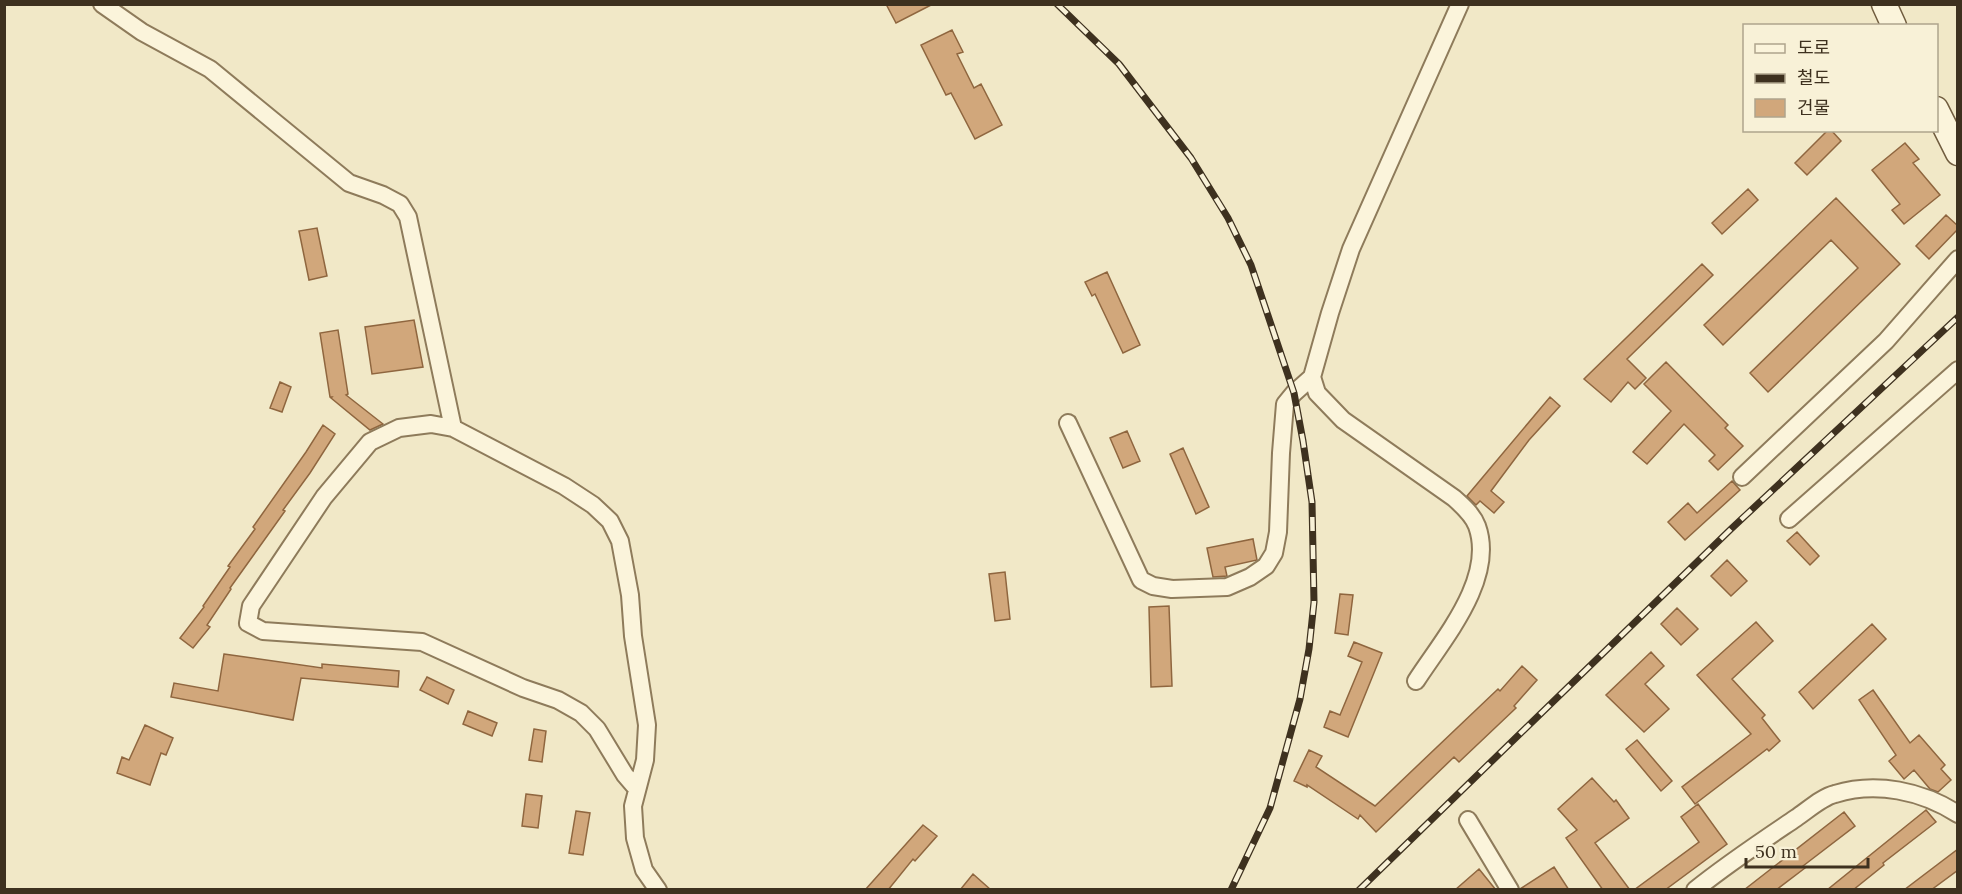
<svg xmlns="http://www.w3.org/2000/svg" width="1962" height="894" font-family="Lora,'Noto Sans KR',serif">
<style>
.building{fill:#d1a77b;stroke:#8f663f;stroke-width:1.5}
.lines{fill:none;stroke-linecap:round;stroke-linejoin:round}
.street-casing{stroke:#8e7b5b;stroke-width:20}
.secondary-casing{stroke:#705c3e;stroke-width:27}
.street{stroke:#fbf4db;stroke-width:16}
.secondary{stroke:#fbf4db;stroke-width:24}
.rail-casing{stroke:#3e311f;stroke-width:7}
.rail{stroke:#f8f1d7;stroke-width:4.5;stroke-dasharray:14;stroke-linecap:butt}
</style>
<rect width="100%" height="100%" fill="#f1e8c7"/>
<path class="building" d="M886,4H933L896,23Z
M952,30L963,52L957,54L974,88L981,84L1002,125L975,139L951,93L946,95L921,45Z
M1828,130H1831L1841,141L1807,175L1795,163Z
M1905,143L1919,159L1913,163L1940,195L1904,224L1892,210L1900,204L1872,170Z
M1748,189L1758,200L1722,234L1712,223Z
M1836,198L1900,264L1768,392L1750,373L1858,268L1831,240L1723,345L1704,325Z
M1946,215L1958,226V229L1929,259L1916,246Z
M317,228L327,276L309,280L299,231Z
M1702,264L1713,275L1627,359L1646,378L1635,389L1628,382L1611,402L1584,379Z
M1107,272L1140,345L1123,353L1095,294L1092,296L1085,282Z
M414,320L423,367L372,374L365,327Z
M338,330L348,394L346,395L383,424L370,430L331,398L332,397H330L320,333Z
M1666,362L1728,425L1725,428L1743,446L1718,470L1709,461L1715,455L1684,424L1647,464L1633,452L1671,411L1644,384Z
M280,382L291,387L282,412L270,408Z
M1550,397L1560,406L1529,440L1491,491L1504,502L1494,513L1480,501L1476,505L1467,496Z
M323,425L335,434L310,473L283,510L285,511L230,588L231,589L207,625L210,627L193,648L180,638L204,607L203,606L230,567L228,566L255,529L253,527L306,452Z
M1127,431L1140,461L1123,468L1110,438Z
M1183,448L1209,507L1196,514L1170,454Z
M1732,481L1740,490L1685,540L1668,522L1688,503L1697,513Z
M1797,532L1819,556L1810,565L1787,541Z
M1253,539L1257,560L1225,567L1227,576L1213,577L1207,548Z
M1727,560L1747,581L1731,596L1711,576Z
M1005,572L1010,619L995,621L989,574Z
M1340,594L1353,595L1348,635L1335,633Z
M1169,606L1172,686L1151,687L1149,607Z
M1677,608L1698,629L1681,645L1661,624Z
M1756,622L1773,641L1732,679L1765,715L1762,718L1780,741L1769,751L1767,749L1695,804L1682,787L1751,734L1697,675Z
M1872,624L1886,639L1813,709L1799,692Z
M1354,642L1382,653L1348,737L1324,727L1330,711L1340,715L1362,662L1348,656Z
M1651,652L1664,666L1645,684L1669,709L1644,732L1606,695Z
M224,654L322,668V664L399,671L398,687L301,678L293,720L171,697L174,683L218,691Z
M1522,666L1537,680L1514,706L1516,708L1459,762L1454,757L1376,832L1360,815L1358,819L1307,785V787L1294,781L1309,750L1322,756L1316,767L1375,806L1498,689L1500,691Z
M427,677L454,690L448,704L420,690Z
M1873,690L1910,743L1919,735L1945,765L1941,769L1951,780L1938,792L1930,789L1914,770L1904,779L1889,761L1896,755L1859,700Z
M468,711L497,723L492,736L463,724Z
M145,725L173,738L166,755L161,753L150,785L117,773L122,757L129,760Z
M534,729L546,731L542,762L529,760Z
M1637,740L1672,781L1661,791L1626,749Z
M1592,778L1614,802L1616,800L1629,818L1595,843L1630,890H1603L1566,838L1577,830L1558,809Z
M526,794L542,796L538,828L522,826Z
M1698,804L1727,844L1665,890H1634L1699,842L1681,817Z
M1926,810L1936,822L1883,863L1884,865L1853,890H1827Z
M576,811L590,813L583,855L569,853Z
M1844,812L1855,826L1803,866L1805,868L1776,890H1744Z
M923,825L937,836L915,861L913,859L888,890H865Z
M1958,849V870L1931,890H1904Z
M1554,867L1569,890H1520V889Z
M1479,869L1496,890H1455Z
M973,874L991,890H960Z"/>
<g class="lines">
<defs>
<path id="street" d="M102,4L142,32L210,69L349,183L383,195L400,204L408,217L453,428L564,486L593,505L610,521L620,541L630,595L633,636L647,725L645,760L633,806L635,838L644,870L658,890
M1312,377L1317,393L1343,420L1454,498C1463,506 1473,515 1477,526C1496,579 1443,639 1416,681
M1068,423L1141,580L1153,586L1172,589L1227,587L1250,577L1266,566L1274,553L1278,532L1281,453L1285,404L1294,393L1312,377L1330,313L1351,249L1460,4
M453,428L431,424L399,428L370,442L324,497L251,606L248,623L263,631L422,642L523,688L558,700L581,713L597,729L625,775L637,789
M1742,477L1886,341L1958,259
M1789,519L1958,370
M1468,820L1510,890
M1695,890C1727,864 1762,841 1796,818C1808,810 1822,797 1835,794C1876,781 1922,791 1958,814"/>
<path id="secondary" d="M1884,4L1894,26
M1936,109L1958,153"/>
</defs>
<use href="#street" class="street-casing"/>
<use href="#secondary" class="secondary-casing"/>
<use href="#street" class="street"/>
<use href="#secondary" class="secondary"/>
<defs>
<path id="rail" d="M1057,4L1119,64L1191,158L1228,218L1251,265L1294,393L1303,441L1312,502L1314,602L1309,649L1300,699L1270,808L1231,890
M1359,890L1731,529L1958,317"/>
</defs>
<use href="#rail" class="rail-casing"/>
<use href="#rail" class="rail"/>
</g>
<rect width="1962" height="894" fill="none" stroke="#3e311f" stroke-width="12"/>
<rect x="1743" y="24" width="195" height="108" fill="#f8f1d7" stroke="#aea48d" stroke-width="1.5"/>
<rect x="1755" y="44" width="30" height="9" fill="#fbf4db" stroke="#aea48d" stroke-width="1.5"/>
<text x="1797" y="54" font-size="18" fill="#3e311f">도로</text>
<rect x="1755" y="74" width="30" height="9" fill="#3e311f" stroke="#aea48d" stroke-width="1.5"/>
<text x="1797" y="84" font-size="18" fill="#3e311f">철도</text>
<rect x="1755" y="99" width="30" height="18" fill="#d1a77b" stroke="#aea48d" stroke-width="1.5"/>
<text x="1797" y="114" font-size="18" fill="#3e311f">건물</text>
<path d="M1746 858v9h122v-9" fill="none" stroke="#3e311f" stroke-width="3"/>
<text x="1755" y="858" font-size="18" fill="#3e311f" stroke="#f8f1d7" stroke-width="4.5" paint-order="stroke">50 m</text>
</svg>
